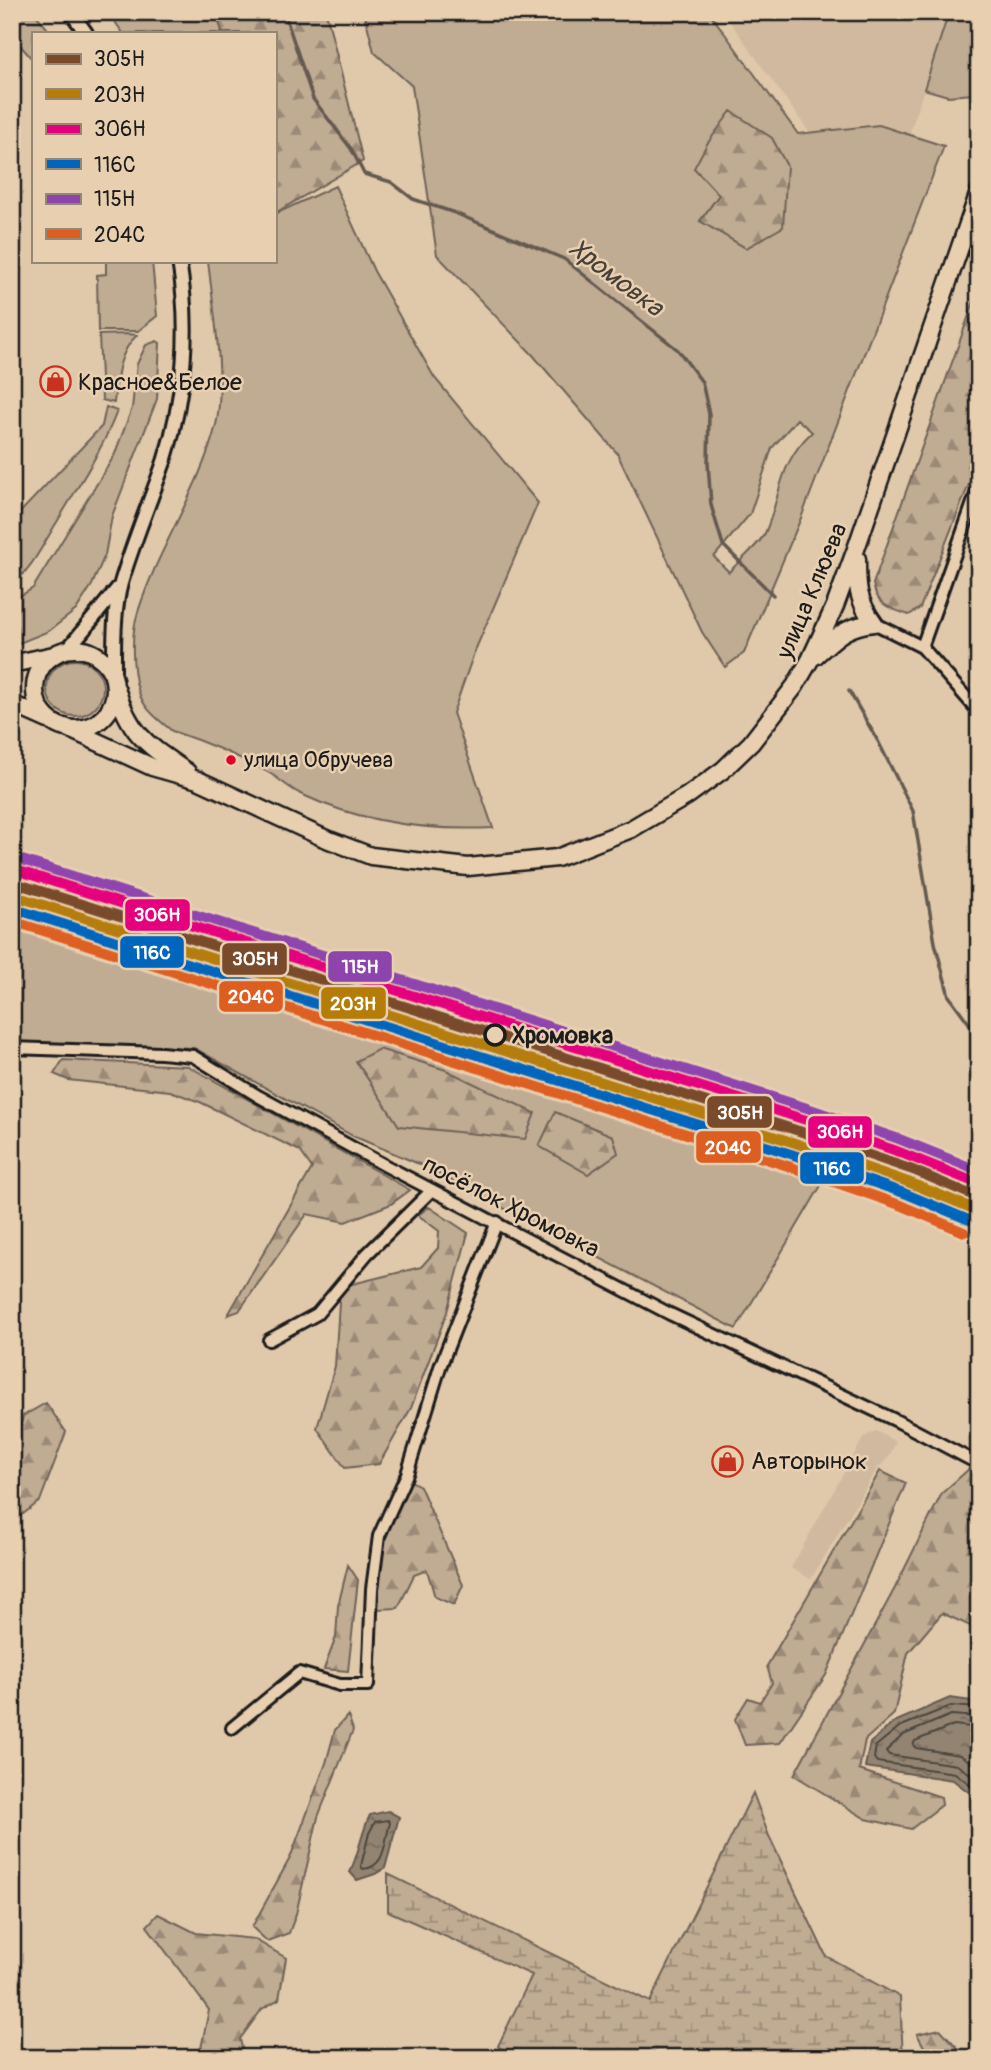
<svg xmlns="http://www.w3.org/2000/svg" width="991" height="2070" font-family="Pangolin,sans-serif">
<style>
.built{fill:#d0b99e}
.green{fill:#c0ab93;stroke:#6e6458;stroke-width:2;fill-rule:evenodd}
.forest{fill:url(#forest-firs);stroke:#6e6458;stroke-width:2}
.wetland{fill:url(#wetland-marsh);stroke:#6e6458;stroke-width:2}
.water{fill:url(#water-ripples);stroke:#635a50;stroke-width:2}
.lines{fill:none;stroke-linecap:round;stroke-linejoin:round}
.shore{stroke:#4c463e;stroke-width:2}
.stream{stroke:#635a50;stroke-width:3.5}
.minor-casing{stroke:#1c1c1c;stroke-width:16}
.tertiary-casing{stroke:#1c1c1c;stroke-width:18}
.primary-casing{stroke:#1c1c1c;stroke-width:21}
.minor{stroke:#e8cfb0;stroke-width:10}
.tertiary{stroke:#e8cfb0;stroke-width:12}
.primary{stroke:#e8cfb0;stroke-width:16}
.rail-1-casing{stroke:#e8cfb0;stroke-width:16}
.rail-2-casing{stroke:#e8cfb0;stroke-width:16}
.rail-3-casing{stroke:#e8cfb0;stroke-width:16}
.rail-4-casing{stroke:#e8cfb0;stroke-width:16}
.rail-5-casing{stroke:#e8cfb0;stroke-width:16}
.rail-6-casing{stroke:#e8cfb0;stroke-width:16}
.rail-1{stroke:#7a4b2a;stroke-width:10}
.rail-2{stroke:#b57d08;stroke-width:10}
.rail-3{stroke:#e5007d;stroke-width:10}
.rail-4{stroke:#0065bd;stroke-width:10}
.rail-5{stroke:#8e44ad;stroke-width:10}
.rail-6{stroke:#dd5e21;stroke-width:10}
.bus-dot{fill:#e4002b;stroke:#e8cfb0;stroke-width:2.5}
.stop-dot{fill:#e8cfb0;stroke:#1c1c1c;stroke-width:3.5}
.labels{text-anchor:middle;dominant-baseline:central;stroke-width:5;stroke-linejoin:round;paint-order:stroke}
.bus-label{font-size:22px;fill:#1c1c1c;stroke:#e8cfb0;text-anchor:start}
.poi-label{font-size:24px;fill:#1c1c1c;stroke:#e8cfb0;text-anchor:start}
.street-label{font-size:24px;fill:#1c1c1c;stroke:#e8cfb0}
.stop-label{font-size:24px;font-weight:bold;fill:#1c1c1c;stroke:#e8cfb0;text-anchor:start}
.water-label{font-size:26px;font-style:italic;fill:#46403a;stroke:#e8cfb0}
.line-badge{stroke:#e8cfb0;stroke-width:2.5}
.badge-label{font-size:19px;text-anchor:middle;font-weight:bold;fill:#fff}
</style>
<defs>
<pattern id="forest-firs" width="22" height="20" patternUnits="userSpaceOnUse" patternTransform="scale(1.75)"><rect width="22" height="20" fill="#c0ab93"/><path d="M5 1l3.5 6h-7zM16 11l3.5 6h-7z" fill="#9b8a77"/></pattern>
<pattern id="wetland-marsh" width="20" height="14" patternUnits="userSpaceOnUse" patternTransform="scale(1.75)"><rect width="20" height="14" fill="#c0ab93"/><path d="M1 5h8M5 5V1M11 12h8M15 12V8" fill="none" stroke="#9b8a77"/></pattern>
<pattern id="water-ripples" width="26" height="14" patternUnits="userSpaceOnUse" patternTransform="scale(1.75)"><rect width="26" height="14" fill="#938472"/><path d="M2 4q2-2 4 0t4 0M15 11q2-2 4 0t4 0" fill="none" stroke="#776b5d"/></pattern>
</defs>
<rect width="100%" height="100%" fill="#e0c8aa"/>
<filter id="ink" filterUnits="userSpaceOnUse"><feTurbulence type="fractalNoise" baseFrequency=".0143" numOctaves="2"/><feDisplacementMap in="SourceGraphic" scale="14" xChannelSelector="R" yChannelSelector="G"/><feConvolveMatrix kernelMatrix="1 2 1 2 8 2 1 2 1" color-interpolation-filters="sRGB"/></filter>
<g filter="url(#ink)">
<path class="built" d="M723,12H949L909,135L879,125L810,133Z
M876,1431L896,1442L889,1457L877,1469L811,1579L791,1568L864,1437Z"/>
<path class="green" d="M12,12H34L51,33H33V60L12,36Z
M108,12H215L223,33H123Z
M364,12H709L798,134L879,125L944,146L801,518L744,653L725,667L702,632L617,453L532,354L437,255L412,86L374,52ZM719,195L746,248L700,221ZM797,419L812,432C778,464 782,492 766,531C760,545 740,560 729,572L714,557L750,514L772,448Z
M949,12H979V81L974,94L948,96L924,89Z
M335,186L374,271L434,377L538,503L474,653L453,713L493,828C428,831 363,823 303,795C291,790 282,781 271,774C241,757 205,742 172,731C163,723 152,716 145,705C131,684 130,636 138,612C158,548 199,491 216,425C226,383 213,306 208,261H275V214Z
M106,261H152L157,316L138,331H98L97,275L106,274Z
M128,334L137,335C118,353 117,377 114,403L102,400L99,335Z
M157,341L160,343L157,399L112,516L105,555L92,585L76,610L49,631L12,646V601L33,588L114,456L132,408L137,364L146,345Z
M106,407L117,411C102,451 78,486 57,522C43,544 33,568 12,584V521L102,426Z
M47 688a28 28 0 1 1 56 0a28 28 0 1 1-56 0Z
M12,897L233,988L419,1044L746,1126L832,1167L736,1329L419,1164L353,1136L194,1048L12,1042Z"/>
<path class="forest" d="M215,12H326L363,161L275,213V33H223Z
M731,111L772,138L787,166L783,227L746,248L700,221L719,195L694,168L707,144Z
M979,287V459L920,608L909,615C890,608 877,606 873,584Z
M379,1049L446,1070L535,1113L525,1139L399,1126L356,1061Z
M63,1060L188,1066L410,1190L391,1204L345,1222L307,1214L239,1311L228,1315L312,1168L300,1151L200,1102L170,1091L68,1080L54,1074Z
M555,1112L613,1136L618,1153L588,1174L539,1146Z
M429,1207L468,1233L447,1312L411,1408L379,1464L345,1468L317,1428L335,1366L340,1287L421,1267L438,1248L439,1231L418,1215Z
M46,1403L66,1432L40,1501L23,1514L12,1509V1462L23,1416Z
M970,1468L979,1474V1630L942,1613L908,1653L894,1714L865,1740L859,1770L941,1797L942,1805L911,1829L866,1819L794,1775L895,1588L942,1493Z
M880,1471L906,1483L826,1675L780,1743L745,1745L735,1719L748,1698L760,1702L772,1683L767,1666Z
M411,1481L420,1486L463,1585L454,1605L435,1597L427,1570L414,1575L398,1608L377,1609L382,1555L388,1524Z
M348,1565L358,1580L348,1671L324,1669L336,1637L338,1606Z
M348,1715L353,1730L318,1817L296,1914L289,1933L267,1941L252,1927L290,1858L326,1763L335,1730Z
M158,1914L196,1933L254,1939L286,1958L279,1999L262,2009L240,2039L244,2058H199L209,2010L147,1926Z
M940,2029L967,2058H930L917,2034Z"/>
<path class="wetland" d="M753,1793L769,1836L826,1956L900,1997L903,2058H511L498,2046L532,1975L388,1911V1874L650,2002Z"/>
<path class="water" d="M950,1698L979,1702V1800L953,1780L865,1767L870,1743L894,1722Z
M388,1811L399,1817L385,1868L375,1874L357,1880L350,1872C359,1853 361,1834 370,1815Z"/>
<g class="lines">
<path class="shore" d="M979,1708L951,1706L899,1727L876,1746L874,1758L877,1762L955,1773L979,1791
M979,1717L951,1715L903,1735L886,1751L889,1755L957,1765L979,1780
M979,1728L954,1725L915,1741L913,1745L916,1748L960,1755L979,1767
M388,1820L390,1823C384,1843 386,1867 363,1869L361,1866L369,1833L375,1822Z"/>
<path class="stream" d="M284,12L313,99L352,150L364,174L391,182L413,199L455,213L564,259L678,350L702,382L709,414L708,463L711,505L723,545L773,595
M849,691L878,741L913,811L935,943L949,996L979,1037"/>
<defs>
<path id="minor" d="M874,623L922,647L979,712
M922,647L979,486
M12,1048L161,1053L193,1056L258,1096L386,1166L670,1314L897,1421L979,1464
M269,1340L317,1314L367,1254L432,1190
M232,1728L299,1673L340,1685H368L372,1589L379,1536L407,1474L440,1367L497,1222"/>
<path id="tertiary" d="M71,12L86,33
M67,650L118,588
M114,679C114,647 113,613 121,583C133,542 150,502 164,462C185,397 190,327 179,261"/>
<path id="primary" d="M857,559C857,586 857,600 874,623
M35 689a40 40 0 1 1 80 0a40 40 0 1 1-80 0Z
M815,656C836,637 845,626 874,623
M12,664L54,655
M116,688C130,736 148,745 187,772
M12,704L48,720
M65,727L152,767L198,780L324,838L371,856L468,867L557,858L631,829L687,796L723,770L751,743L795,686L810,660L835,606L856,549L979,192"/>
</defs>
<use href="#minor" class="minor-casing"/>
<use href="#tertiary" class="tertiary-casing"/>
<use href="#primary" class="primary-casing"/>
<use href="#minor" class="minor"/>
<use href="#tertiary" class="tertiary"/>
<use href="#primary" class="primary"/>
<defs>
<path id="rail-1" d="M12,882L799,1131L913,1170L979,1198"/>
<path id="rail-2" d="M12,895L795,1143L908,1182L974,1209"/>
<path id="rail-3" d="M16,870L803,1119L894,1150L979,1184"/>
<path id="rail-4" d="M12,908L791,1154L904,1193L969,1220"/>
<path id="rail-5" d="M19,859L807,1108L899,1139L979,1171"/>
<path id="rail-6" d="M12,921L788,1166L900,1205L964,1232"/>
</defs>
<use href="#rail-1" class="rail-1-casing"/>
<use href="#rail-2" class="rail-2-casing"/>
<use href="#rail-3" class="rail-3-casing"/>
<use href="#rail-4" class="rail-4-casing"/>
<use href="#rail-5" class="rail-5-casing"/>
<use href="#rail-6" class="rail-6-casing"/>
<use href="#rail-1" class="rail-1"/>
<use href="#rail-2" class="rail-2"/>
<use href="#rail-3" class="rail-3"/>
<use href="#rail-4" class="rail-4"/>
<use href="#rail-5" class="rail-5"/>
<use href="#rail-6" class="rail-6"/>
</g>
</g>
<defs>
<symbol id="shop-ring" viewBox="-11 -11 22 22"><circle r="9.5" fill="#e8cfb0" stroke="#c8321e" stroke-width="1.5"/><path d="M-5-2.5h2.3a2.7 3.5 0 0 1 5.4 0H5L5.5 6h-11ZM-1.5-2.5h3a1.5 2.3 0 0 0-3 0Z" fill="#c8321e"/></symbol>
</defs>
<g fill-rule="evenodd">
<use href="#shop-ring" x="38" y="364" width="35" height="35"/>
<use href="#shop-ring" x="710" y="1444" width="35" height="35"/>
</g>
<circle class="bus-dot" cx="231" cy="760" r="6"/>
<circle class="stop-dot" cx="495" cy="1035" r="10"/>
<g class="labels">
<g class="bus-label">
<text x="244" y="760">улица Обручева</text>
</g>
<g class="poi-label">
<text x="78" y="382">Красное&amp;Белое</text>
<text x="751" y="1461">Авторынок</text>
</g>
<g class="street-label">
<text transform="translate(812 591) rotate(-67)">улица Клюева</text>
<text transform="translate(511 1207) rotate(27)">посёлок Хромовка</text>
</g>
<g class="stop-label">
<text x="512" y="1035">Хромовка</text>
</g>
<g class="water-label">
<text transform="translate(616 278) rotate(37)">Хромовка</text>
</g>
</g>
<g class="line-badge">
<rect x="124" y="898" width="67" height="34" rx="7" fill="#e5007d"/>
<rect x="119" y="935" width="66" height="34" rx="7" fill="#0065bd"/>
<rect x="221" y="942" width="67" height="34" rx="7" fill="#7a4b2a"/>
<rect x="327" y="950" width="66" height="33" rx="7" fill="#8e44ad"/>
<rect x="218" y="980" width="66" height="33" rx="7" fill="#dd5e21"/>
<rect x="320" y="986" width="67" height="34" rx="7" fill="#b57d08"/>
<rect x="706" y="1095" width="67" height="34" rx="7" fill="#7a4b2a"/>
<rect x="807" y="1115" width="66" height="34" rx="7" fill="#e5007d"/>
<rect x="695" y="1130" width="67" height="34" rx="7" fill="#dd5e21"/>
<rect x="799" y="1151" width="66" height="34" rx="7" fill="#0065bd"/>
</g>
<g class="badge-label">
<text x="157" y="921">306Н</text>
<text x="152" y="959">116С</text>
<text x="255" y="965">305Н</text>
<text x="360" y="973">115Н</text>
<text x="251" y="1003">204С</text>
<text x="353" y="1010">203Н</text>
<text x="740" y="1119">305Н</text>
<text x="840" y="1138">306Н</text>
<text x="728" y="1154">204С</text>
<text x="832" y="1175">116С</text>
</g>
<rect width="991" height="2070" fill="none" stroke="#e8cfb0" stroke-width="42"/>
<rect x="21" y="21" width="949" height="2028" fill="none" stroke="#1c1c1c" stroke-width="2.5" filter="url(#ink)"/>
<rect x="32" y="32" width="245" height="231" fill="#e8cfb0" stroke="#968775" stroke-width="2"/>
<rect x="46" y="54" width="35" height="10" fill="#7a4b2a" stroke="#968775" stroke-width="2"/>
<text x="94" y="66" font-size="21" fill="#1c1c1c">305Н</text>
<rect x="46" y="89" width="35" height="10" fill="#b57d08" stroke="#968775" stroke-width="2"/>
<text x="94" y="102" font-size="21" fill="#1c1c1c">203Н</text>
<rect x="46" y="124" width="35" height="10" fill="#e5007d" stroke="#968775" stroke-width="2"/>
<text x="94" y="136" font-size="21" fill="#1c1c1c">306Н</text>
<rect x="46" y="159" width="35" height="10" fill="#0065bd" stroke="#968775" stroke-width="2"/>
<text x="94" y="172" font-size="21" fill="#1c1c1c">116С</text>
<rect x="46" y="194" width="35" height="10" fill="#8e44ad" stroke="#968775" stroke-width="2"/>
<text x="94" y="206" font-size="21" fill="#1c1c1c">115Н</text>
<rect x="46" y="229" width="35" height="10" fill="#dd5e21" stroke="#968775" stroke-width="2"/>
<text x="94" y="242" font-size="21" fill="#1c1c1c">204С</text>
</svg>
